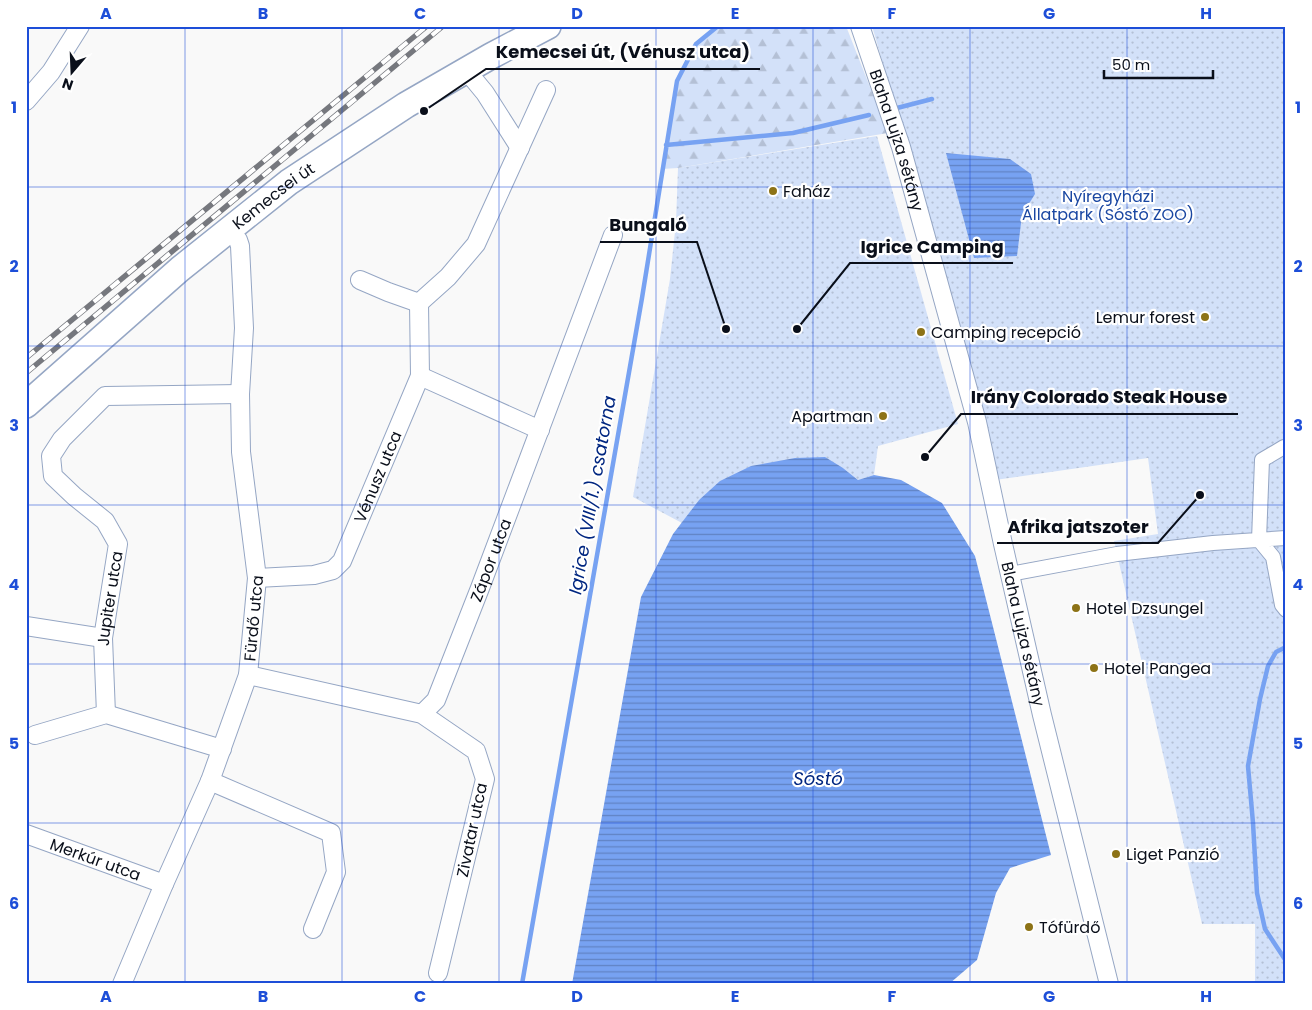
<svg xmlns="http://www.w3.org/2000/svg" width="1312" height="1010" font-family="Poppins,sans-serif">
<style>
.grass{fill:url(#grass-dots)}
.forest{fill:url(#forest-firs)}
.water{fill:url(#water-rules)}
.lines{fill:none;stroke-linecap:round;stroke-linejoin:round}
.stream{stroke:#77a2f2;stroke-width:4.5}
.pedestrian-casing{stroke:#95a6c4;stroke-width:16}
.minor-casing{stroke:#95a6c4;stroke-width:20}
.secondary-casing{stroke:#95a6c4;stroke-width:28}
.pedestrian{stroke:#fff;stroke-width:14}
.minor{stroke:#fff;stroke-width:18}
.secondary{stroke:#fff;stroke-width:25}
.rail-casing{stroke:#76787e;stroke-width:5.5}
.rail{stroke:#fff;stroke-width:4;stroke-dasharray:11;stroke-linecap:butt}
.grid{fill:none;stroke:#1d4ed8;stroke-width:1;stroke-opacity:0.55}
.poi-dot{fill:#8d7317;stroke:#fff;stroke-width:2}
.labels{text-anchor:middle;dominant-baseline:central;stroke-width:4.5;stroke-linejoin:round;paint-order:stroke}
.street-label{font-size:16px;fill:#0a0f1a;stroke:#fff}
.poi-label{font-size:16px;fill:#0a0f1a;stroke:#fff;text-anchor:start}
.park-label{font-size:16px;fill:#1a47a2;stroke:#fff}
.water-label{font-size:18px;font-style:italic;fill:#002680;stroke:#fff}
.leader{fill:none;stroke:#0a0f1a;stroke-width:2}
.callout-dot{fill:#0a0f1a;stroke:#fff;stroke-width:2}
.callout-label{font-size:18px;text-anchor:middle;font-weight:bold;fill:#0a0f1a;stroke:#fff;stroke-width:4.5;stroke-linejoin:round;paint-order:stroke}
.neatline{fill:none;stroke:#1d4ed8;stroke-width:2}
.grid-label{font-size:16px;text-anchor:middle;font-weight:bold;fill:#1d4ed8}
</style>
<defs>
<pattern id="grass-dots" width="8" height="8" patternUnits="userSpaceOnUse" patternTransform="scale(1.25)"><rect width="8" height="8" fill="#d3e1f9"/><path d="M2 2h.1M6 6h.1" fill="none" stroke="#b4c0d5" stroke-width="1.8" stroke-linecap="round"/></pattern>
<pattern id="forest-firs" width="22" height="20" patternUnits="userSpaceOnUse" patternTransform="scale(1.25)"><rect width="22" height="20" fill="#d3e1f9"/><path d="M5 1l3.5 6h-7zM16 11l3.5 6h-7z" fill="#b4c0d5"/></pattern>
<pattern id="water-rules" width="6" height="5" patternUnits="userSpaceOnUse" patternTransform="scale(1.25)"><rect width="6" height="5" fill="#77a2f2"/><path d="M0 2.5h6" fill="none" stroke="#6082c3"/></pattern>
</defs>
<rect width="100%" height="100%" fill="#f9f9f9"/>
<path class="grass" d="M872,26H1286V984H1255V924H1202L1114,541L1158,534L1148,458L995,480L903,132Z
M877,136L958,424L878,446L874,475L858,480L843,468L699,500L682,523L633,497L670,279L676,222L678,168Z"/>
<path class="forest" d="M718,26H846L888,133L678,168L662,169L677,81L696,44Z"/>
<path class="water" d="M946,153L1010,159L1031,174L1035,194L1022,215L1017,256L974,258Z
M825,457L843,468L858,480L874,475L901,480L942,503L975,556L1051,855L1010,868L996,893L977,960L949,984H572L641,597L673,534L699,500L720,481L751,466L795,458Z"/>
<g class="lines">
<path class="stream" d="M897,108L932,99
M666,145L793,133L869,115
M1286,647L1276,652L1268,666L1260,699L1248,766L1253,823L1257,893L1265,929L1286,961
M522,984L642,298L677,81L696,44L718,26"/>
<defs>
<path id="pedestrian" d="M1286,448L1284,447L1262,460L1259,540L1273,557L1282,605L1286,610
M1010,574L1117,554L1213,543L1286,538"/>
<g id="minor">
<path id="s1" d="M860,26L901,147L977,422L1003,544L1042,715L1109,984"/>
<path d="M466,70L485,93L520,148"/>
<path d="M26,101L51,72L80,26"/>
<path d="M360,280L388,292L419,303L448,277L476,244L546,90"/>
<path d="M420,376L540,430"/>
<path id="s2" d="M257,578L314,575L333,570L342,561L420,376L419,303"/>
<path d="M26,626L103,638"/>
<path d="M248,675L422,714L476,751L485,779L438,973"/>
<path id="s3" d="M106,714L103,638L118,544L105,521L74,496L53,476L51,456L62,439L105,396L240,394"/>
<path id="s4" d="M422,714L436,700L480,588L613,235"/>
<path d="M35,735L106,714L222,749"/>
<path d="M210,781L331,833L336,872L313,929"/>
<path id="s5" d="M26,834L164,884"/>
<path id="s6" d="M122,984L164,884L210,781L248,675L257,578L241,452L240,394L244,328L240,246L238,240L230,230"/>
</g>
<g id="secondary">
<path id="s7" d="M26,405L180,269L289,182L406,105L491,56L548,26"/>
</g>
</defs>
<use href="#pedestrian" class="pedestrian-casing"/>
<use href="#minor" class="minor-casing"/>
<use href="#secondary" class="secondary-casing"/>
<use href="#pedestrian" class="pedestrian"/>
<use href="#minor" class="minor"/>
<use href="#secondary" class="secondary"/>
<defs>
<path id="rail" d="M26,358L427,26
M26,373L443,26"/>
</defs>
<use href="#rail" class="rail-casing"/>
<use href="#rail" class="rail"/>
</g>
<path class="grid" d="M185,26V984M342,26V984M499,26V984M656,26V984M813,26V984M970,26V984M1127,26V984M26,187H1286M26,346H1286M26,505H1286M26,664H1286M26,823H1286"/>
<g class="poi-dot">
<circle cx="773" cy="191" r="5"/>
<circle cx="1205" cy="317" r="5"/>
<circle cx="921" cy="332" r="5"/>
<circle cx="883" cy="416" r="5"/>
<circle cx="1076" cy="608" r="5"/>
<circle cx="1094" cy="668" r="5"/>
<circle cx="1116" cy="854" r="5"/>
<circle cx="1029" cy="927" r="5"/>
</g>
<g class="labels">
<g class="street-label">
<text stroke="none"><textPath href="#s1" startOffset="120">Blaha Lujza sétány</textPath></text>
<text stroke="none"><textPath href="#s7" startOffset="324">Kemecsei út</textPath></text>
<text stroke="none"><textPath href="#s2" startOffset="181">Vénusz utca</textPath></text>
<text stroke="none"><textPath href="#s4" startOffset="170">Zápor utca</textPath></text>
<text stroke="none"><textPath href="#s3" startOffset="116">Jupiter utca</textPath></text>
<text stroke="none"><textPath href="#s6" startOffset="391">Fürdő utca</textPath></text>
<text stroke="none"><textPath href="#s1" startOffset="630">Blaha Lujza sétány</textPath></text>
<text transform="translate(472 830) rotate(-78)">Zivatar utca</text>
<text stroke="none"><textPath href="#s5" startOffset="74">Merkúr utca</textPath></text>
</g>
<g class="poi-label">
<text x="783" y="191">Faház</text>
<text x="1195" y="317" text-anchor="end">Lemur forest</text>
<text x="931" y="332">Camping recepció</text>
<text x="873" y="416" text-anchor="end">Apartman</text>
<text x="1086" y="608">Hotel Dzsungel</text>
<text x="1104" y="668">Hotel Pangea</text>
<text x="1126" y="854">Liget Panzió</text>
<text x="1039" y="927">Tófürdő</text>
</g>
<g class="park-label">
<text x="1108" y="196">Nyíregyházi<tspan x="1108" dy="18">Állatpark (Sóstó ZOO)</tspan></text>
</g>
<g class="water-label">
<text transform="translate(592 495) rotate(-80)">Igrice (VIII/1.) csatorna</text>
<text x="818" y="778">Sóstó</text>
</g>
</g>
<path class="leader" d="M424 111L486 69H760M726 329L697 242H600M797 329L850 263H1013M925 457L961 414H1238M1200 495L1158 543H997"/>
<g class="callout-dot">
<circle cx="424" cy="111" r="5"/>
<circle cx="726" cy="329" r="5"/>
<circle cx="797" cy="329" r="5"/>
<circle cx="925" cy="457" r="5"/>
<circle cx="1200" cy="495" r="5"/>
</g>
<g class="callout-label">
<text x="623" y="58">Kemecsei út, (Vénusz utca)</text>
<text x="648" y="231">Bungaló</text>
<text x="932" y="253">Igrice Camping</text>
<text x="1099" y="403">Irány Colorado Steak House</text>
<text x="1078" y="533">Afrika jatszoter</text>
</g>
<rect width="1312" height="1010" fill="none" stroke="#ffffff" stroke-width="55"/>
<g transform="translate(72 72) rotate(199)" stroke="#ffffff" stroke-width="4" paint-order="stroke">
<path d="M0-4L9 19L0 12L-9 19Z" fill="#0a0f1a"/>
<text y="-8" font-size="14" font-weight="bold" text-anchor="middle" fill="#0a0f1a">N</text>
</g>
<path d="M1104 70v8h109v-8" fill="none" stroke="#0a0f1a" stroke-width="2.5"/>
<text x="1112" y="70" font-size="15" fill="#0a0f1a" stroke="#ffffff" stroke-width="4" paint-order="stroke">50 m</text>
<rect x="28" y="28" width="1256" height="954" class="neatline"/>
<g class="grid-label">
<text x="106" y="19">A</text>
<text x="263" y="19">B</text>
<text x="420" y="19">C</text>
<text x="577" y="19">D</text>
<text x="735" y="19">E</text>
<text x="892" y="19">F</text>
<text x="1049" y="19">G</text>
<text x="1206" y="19">H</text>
<text x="14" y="113">1</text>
<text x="1298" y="113">1</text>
<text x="14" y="272">2</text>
<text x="1298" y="272">2</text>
<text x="14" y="431">3</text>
<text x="1298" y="431">3</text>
<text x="14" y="590">4</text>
<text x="1298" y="590">4</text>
<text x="14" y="749">5</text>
<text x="1298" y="749">5</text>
<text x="14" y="909">6</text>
<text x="1298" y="909">6</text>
<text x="106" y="1002">A</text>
<text x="263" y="1002">B</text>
<text x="420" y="1002">C</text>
<text x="577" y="1002">D</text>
<text x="735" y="1002">E</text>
<text x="892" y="1002">F</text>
<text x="1049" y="1002">G</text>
<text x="1206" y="1002">H</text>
</g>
</svg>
